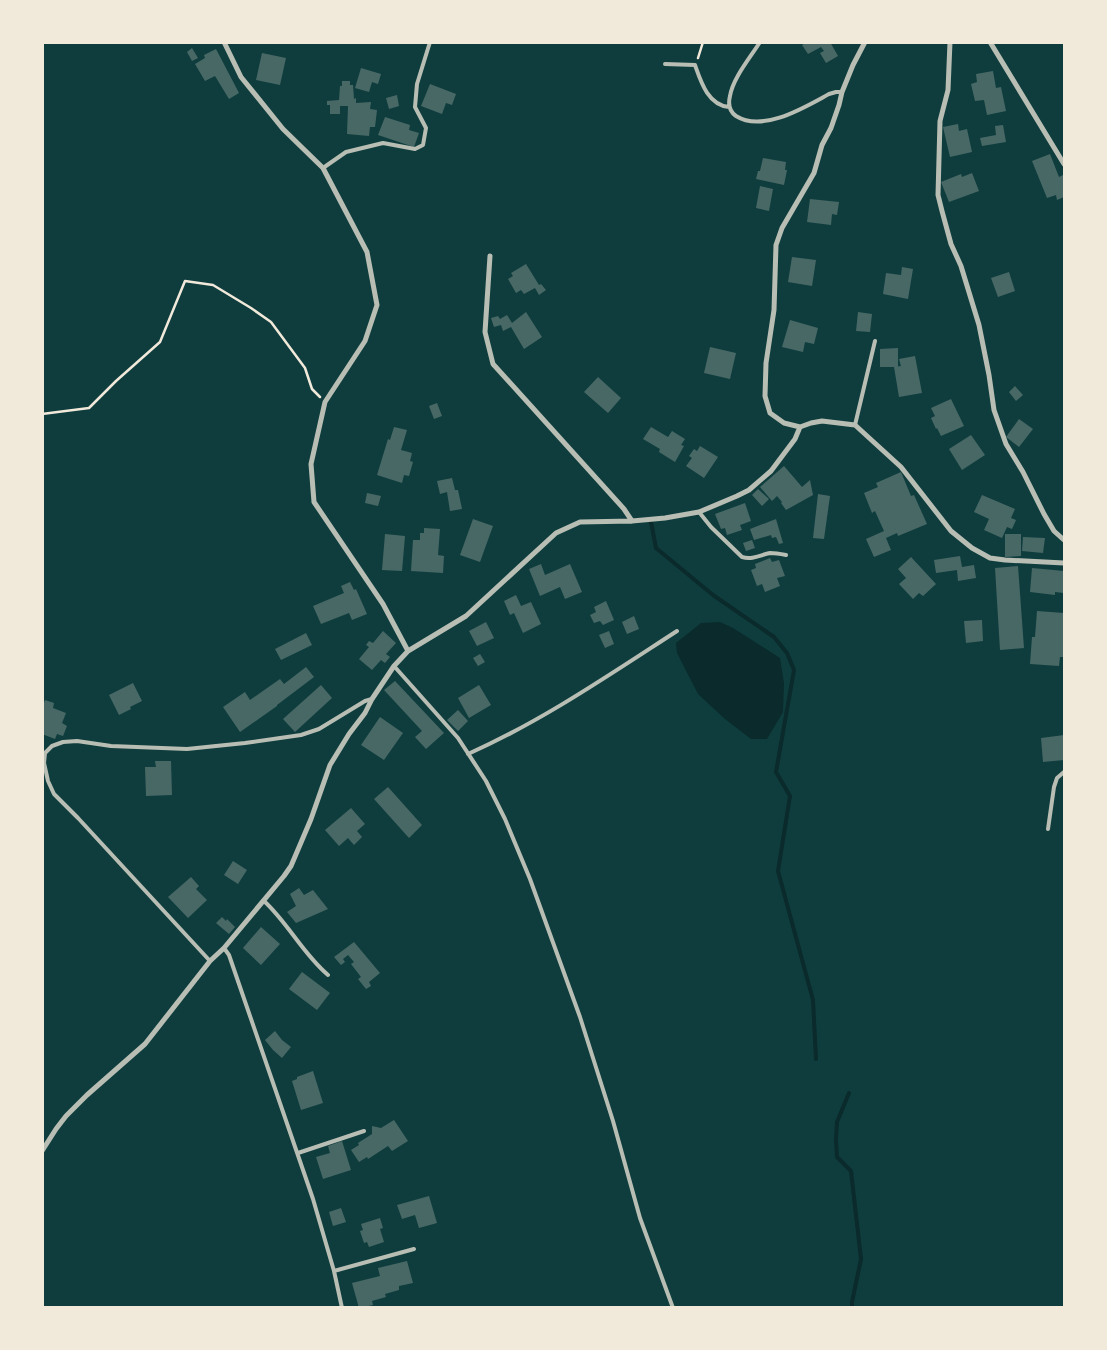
<svg xmlns="http://www.w3.org/2000/svg" width="1107" height="1350" font-family="Arial,sans-serif">
<style>
.water{fill:#0a2a2b}
.lines{fill:none;stroke-linecap:round;stroke-linejoin:round}
.stream{stroke:#0a2a2b;stroke-width:4}
.building{fill:#486865}
.path{stroke:#f1e9da;stroke-width:2.5}
.service{stroke:#b8beb3;stroke-width:4}
.minor{stroke:#b8beb3;stroke-width:5}
</style>
<rect width="100%" height="100%" fill="#0f3d3e"/>
<path class="water" d="M720,622L733,628L780,658L784,683L783,712L767,739H751L725,719L698,694L677,653L676,643L701,623Z"/>
<g class="lines">
<path class="stream" d="M651,522L656,548L713,595L774,637L787,653L794,670L776,772L790,796L778,871L813,1000L816,1059
M849,1093L837,1122L836,1140L837,1157L851,1171L861,1259L852,1302V1308"/>
</g>
<path class="building" d="M807,42H830L838,56L826,63L820,53L824,51L821,47L808,54L802,45Z
M192,48L198,58L192,61L187,52Z
M216,49L239,93L229,99L215,76L205,81L195,64L205,58L204,55Z
M262,53L286,58L280,85L256,80Z
M361,68L381,74L378,84L372,82L369,92L355,88Z
M993,71L996,88L1001,87L1006,111L987,115L984,100L975,101L971,84L977,82L976,74Z
M342,81H350V85H353L354,99L356,98V103L371,102L370,109L377,110L375,127H370L369,136L347,134L348,106H340V114H330V105H327V101L339,100L340,86H342Z
M430,84L456,94L452,105L446,103L442,114L421,106Z
M397,95L399,106L389,109L386,98Z
M385,117L410,125L409,130L419,133L414,147L378,135Z
M958,124L959,131L967,129L972,152L950,157L943,127Z
M1003,125L1006,142L982,146L980,138L996,135L995,126Z
M1050,154L1059,177L1063,175L1064,178V197L1057,200L1056,195L1047,198L1032,161Z
M763,158L786,162L785,170H787L784,185L756,179L758,171H760Z
M972,173L979,191L949,202L941,182L961,174L962,177Z
M760,186L773,189L769,211L756,208Z
M810,199L839,202L837,215L832,214L831,225L807,222Z
M792,257L816,260L812,286L788,282Z
M526,264L539,285L541,284L546,290L539,295L535,288L524,294L521,290L516,293L508,279L513,276L511,273Z
M902,267L913,269L908,299L883,294L886,273L901,275Z
M1009,272L1015,291L998,297L991,278Z
M526,312L542,337L524,349L511,327L503,331L501,325L494,327L491,318L498,316L500,319L507,315L512,323Z
M858,312L872,314L870,332L856,331Z
M790,320L818,328L814,344L805,342L803,352L782,347Z
M710,347L736,353L730,379L704,373Z
M898,348V367H880V349Z
M915,356L922,393L899,397L894,367L901,366L899,359Z
M598,377L621,398L608,413L584,392Z
M1015,386L1023,395L1016,401L1009,392Z
M951,399L964,426L941,436L937,428L936,429L931,418L935,416L931,408Z
M437,403L442,416L434,419L429,406Z
M1019,419L1033,429L1019,447L1006,437Z
M394,427L407,430L401,450L412,453L410,461L413,462L409,476L404,475L402,483L377,475L388,439L390,440Z
M651,427L668,437L672,431L685,439L681,445L684,446L675,462L659,452L660,449L643,439Z
M971,435L985,455L962,470L949,449Z
M700,446L718,457L704,478L686,466L692,458L689,456L694,449L697,451Z
M784,466L802,487L810,480L813,495L786,510L781,503L782,502L777,496L772,501L760,487Z
M901,472L911,496L914,495L927,524L898,536L897,533L886,538L891,550L874,557L866,539L884,531L875,511L872,513L864,493L878,487L876,483Z
M452,478L455,490H458L462,509L450,511L447,492L440,494L437,481Z
M758,489L769,499L762,506L752,495Z
M367,493L381,496L378,506L365,503Z
M818,494L830,496L824,539L813,538Z
M982,495L1015,509L1011,518L1016,520L1012,529L1007,527L1002,538L984,530L989,519L974,512Z
M745,503L751,521L740,525L742,530L727,535L725,528L721,529L715,514Z
M473,519L493,526L480,562L460,555Z
M776,519L783,543L779,544L776,537L772,538L771,535L754,540L750,529Z
M424,528L440,529L438,555L444,556L443,573L411,571L413,540H420V533H424Z
M385,534L405,536L402,571L382,570Z
M1005,534H1021V556L1005,557Z
M1023,537L1045,538L1043,553L1022,551Z
M752,540L755,548L746,551L743,543Z
M960,556L962,567L974,565L976,578L958,581L957,570L936,573L934,560Z
M911,557L936,584L923,596L919,593L913,599L899,584L906,578L898,569Z
M770,558L772,562L779,560L785,576L777,578L780,586L765,592L762,584L757,586L751,570L756,568L755,564Z
M541,564L545,575L570,564L582,592L565,599L560,587L540,596L529,569Z
M1018,566L1024,648L1000,650L995,568Z
M1032,568L1064,571V593L1055,592V595L1030,592Z
M350,582L354,590L356,589L367,614L352,620L349,613L321,624L313,606L344,593L341,586Z
M516,595L521,606L531,602L541,624L523,633L514,613L510,615L504,601Z
M606,601L614,620L603,625L600,621L594,623L590,615L596,612L594,607Z
M1037,611L1064,613V657H1060L1059,666L1030,664L1032,637H1035Z
M634,616L639,629L627,634L622,622Z
M982,620L983,641L966,643L964,621Z
M486,622L494,638L477,646L469,631Z
M383,631L396,643L386,654L390,657L385,663L381,660L372,670L359,659L369,647L366,645L369,641L373,643Z
M609,631L614,644L605,648L599,635Z
M306,633L312,645L281,660L275,649Z
M480,654L485,662L478,666L473,658Z
M306,667L314,677L277,705V706L240,732L223,707L245,692L250,700L280,679L284,684Z
M395,681L444,733L426,749L415,737L422,731L384,690Z
M133,683L142,701L130,707L131,709L119,715L109,695Z
M321,685L332,698L295,732L283,719Z
M479,685L491,705L469,718L458,698Z
M45,700L54,703L53,708L66,713L62,723L67,726L63,736L57,734L55,739L42,734V707Z
M458,710L468,721L458,731L447,720Z
M380,717L403,733L384,760L361,745Z
M1064,735V760L1043,762L1041,738Z
M155,761H171L172,795L146,796L145,767H156Z
M388,787L422,825L409,838L374,799Z
M351,808L365,824L357,831L362,837L354,845L348,838L339,846L325,830Z
M233,861L247,870L238,884L224,875Z
M191,877L199,886L196,889L207,900L188,918L168,897Z
M299,888L304,895L313,890L328,909L296,923L287,912L296,906L290,894Z
M222,917L226,921L227,919L235,927L229,934L216,923Z
M261,927L280,944L261,965L243,948Z
M354,942L380,973L369,982L371,986L366,989L358,979L361,977L351,964L354,962L348,955L343,959L345,962L341,965L334,957Z
M302,972L330,993L317,1010L289,989Z
M275,1031L282,1040L291,1047L282,1058L273,1050L265,1040Z
M313,1071L323,1103L301,1110L292,1081L297,1079V1077Z
M394,1120L408,1141L392,1151L388,1146L368,1159L367,1157L359,1162L351,1150L359,1145L358,1143L372,1134V1126L381,1128Z
M342,1141L351,1170L323,1179L316,1157L330,1153L328,1146Z
M429,1196L437,1223L419,1228L415,1215L402,1219L397,1205Z
M341,1208L346,1222L333,1226L329,1212Z
M380,1218L383,1228L380,1229L384,1242L369,1247L367,1242L364,1243L360,1231L363,1230L361,1224Z
M407,1261L413,1283L399,1286V1290L385,1294L386,1297L372,1301L373,1305L359,1308L352,1283L380,1276L378,1268Z"/>
<g class="lines">
<path class="path" d="M698,58L703,42
M42,414L89,408L116,381L160,342L185,281L213,285L251,308L271,322L305,368L312,389L320,397"/>
<path class="service" d="M760,42C750,58 733,78 730,96C728,104 729,111 736,116C763,133 805,107 829,94L836,92H842
M665,64L695,65C701,82 708,105 729,107
M323,168L346,152L383,143L415,149L423,145L426,128L415,107L417,84L430,42
M855,425L875,341
M699,512L711,527L742,557C753,560 760,555 770,553C776,553 781,554 786,555
M394,666L458,738L486,781L505,819L530,879L580,1017L613,1121L640,1218L673,1308
M468,754C542,721 609,675 677,631
M1048,829L1054,787L1057,778L1064,772
M264,901C288,923 303,954 328,975
M224,948L229,955L313,1199L334,1271L342,1308
M210,961L78,818L54,794L48,781L44,763L45,753L52,746L63,742L77,741L111,746L187,749L245,743L301,735L319,729L365,701L372,699
M298,1153L364,1131
M334,1271L414,1249"/>
<path class="minor" d="M224,42L241,77L283,129L323,168L367,252L377,305L365,341L325,402L311,464L314,502L383,604L408,651
M950,42L948,90L940,121L938,195L942,211L951,244L961,266L979,325L989,375L994,410L1006,444L1023,472L1044,514L1054,531L1064,540
M990,42L1064,164
M490,256L485,332L493,364L624,509L632,521
M800,427L784,423L770,413L765,396L766,363L774,310L776,245L782,228L814,173L822,145L831,128L839,105L842,92L853,65L865,42
M42,1151L56,1129L66,1116L87,1095L145,1044L210,961L224,948L284,876L291,866L311,819L330,765L349,734L365,713L372,699L394,666L408,651L466,616L556,533L580,522L632,521L665,518L699,512L737,496L749,490L771,471L795,439L800,427L811,423L822,421L855,425L901,467L951,531L972,548L990,558L1005,560L1064,563"/>
</g>
<rect width="1107" height="1350" fill="none" stroke="#f1e9da" stroke-width="88"/>
</svg>
